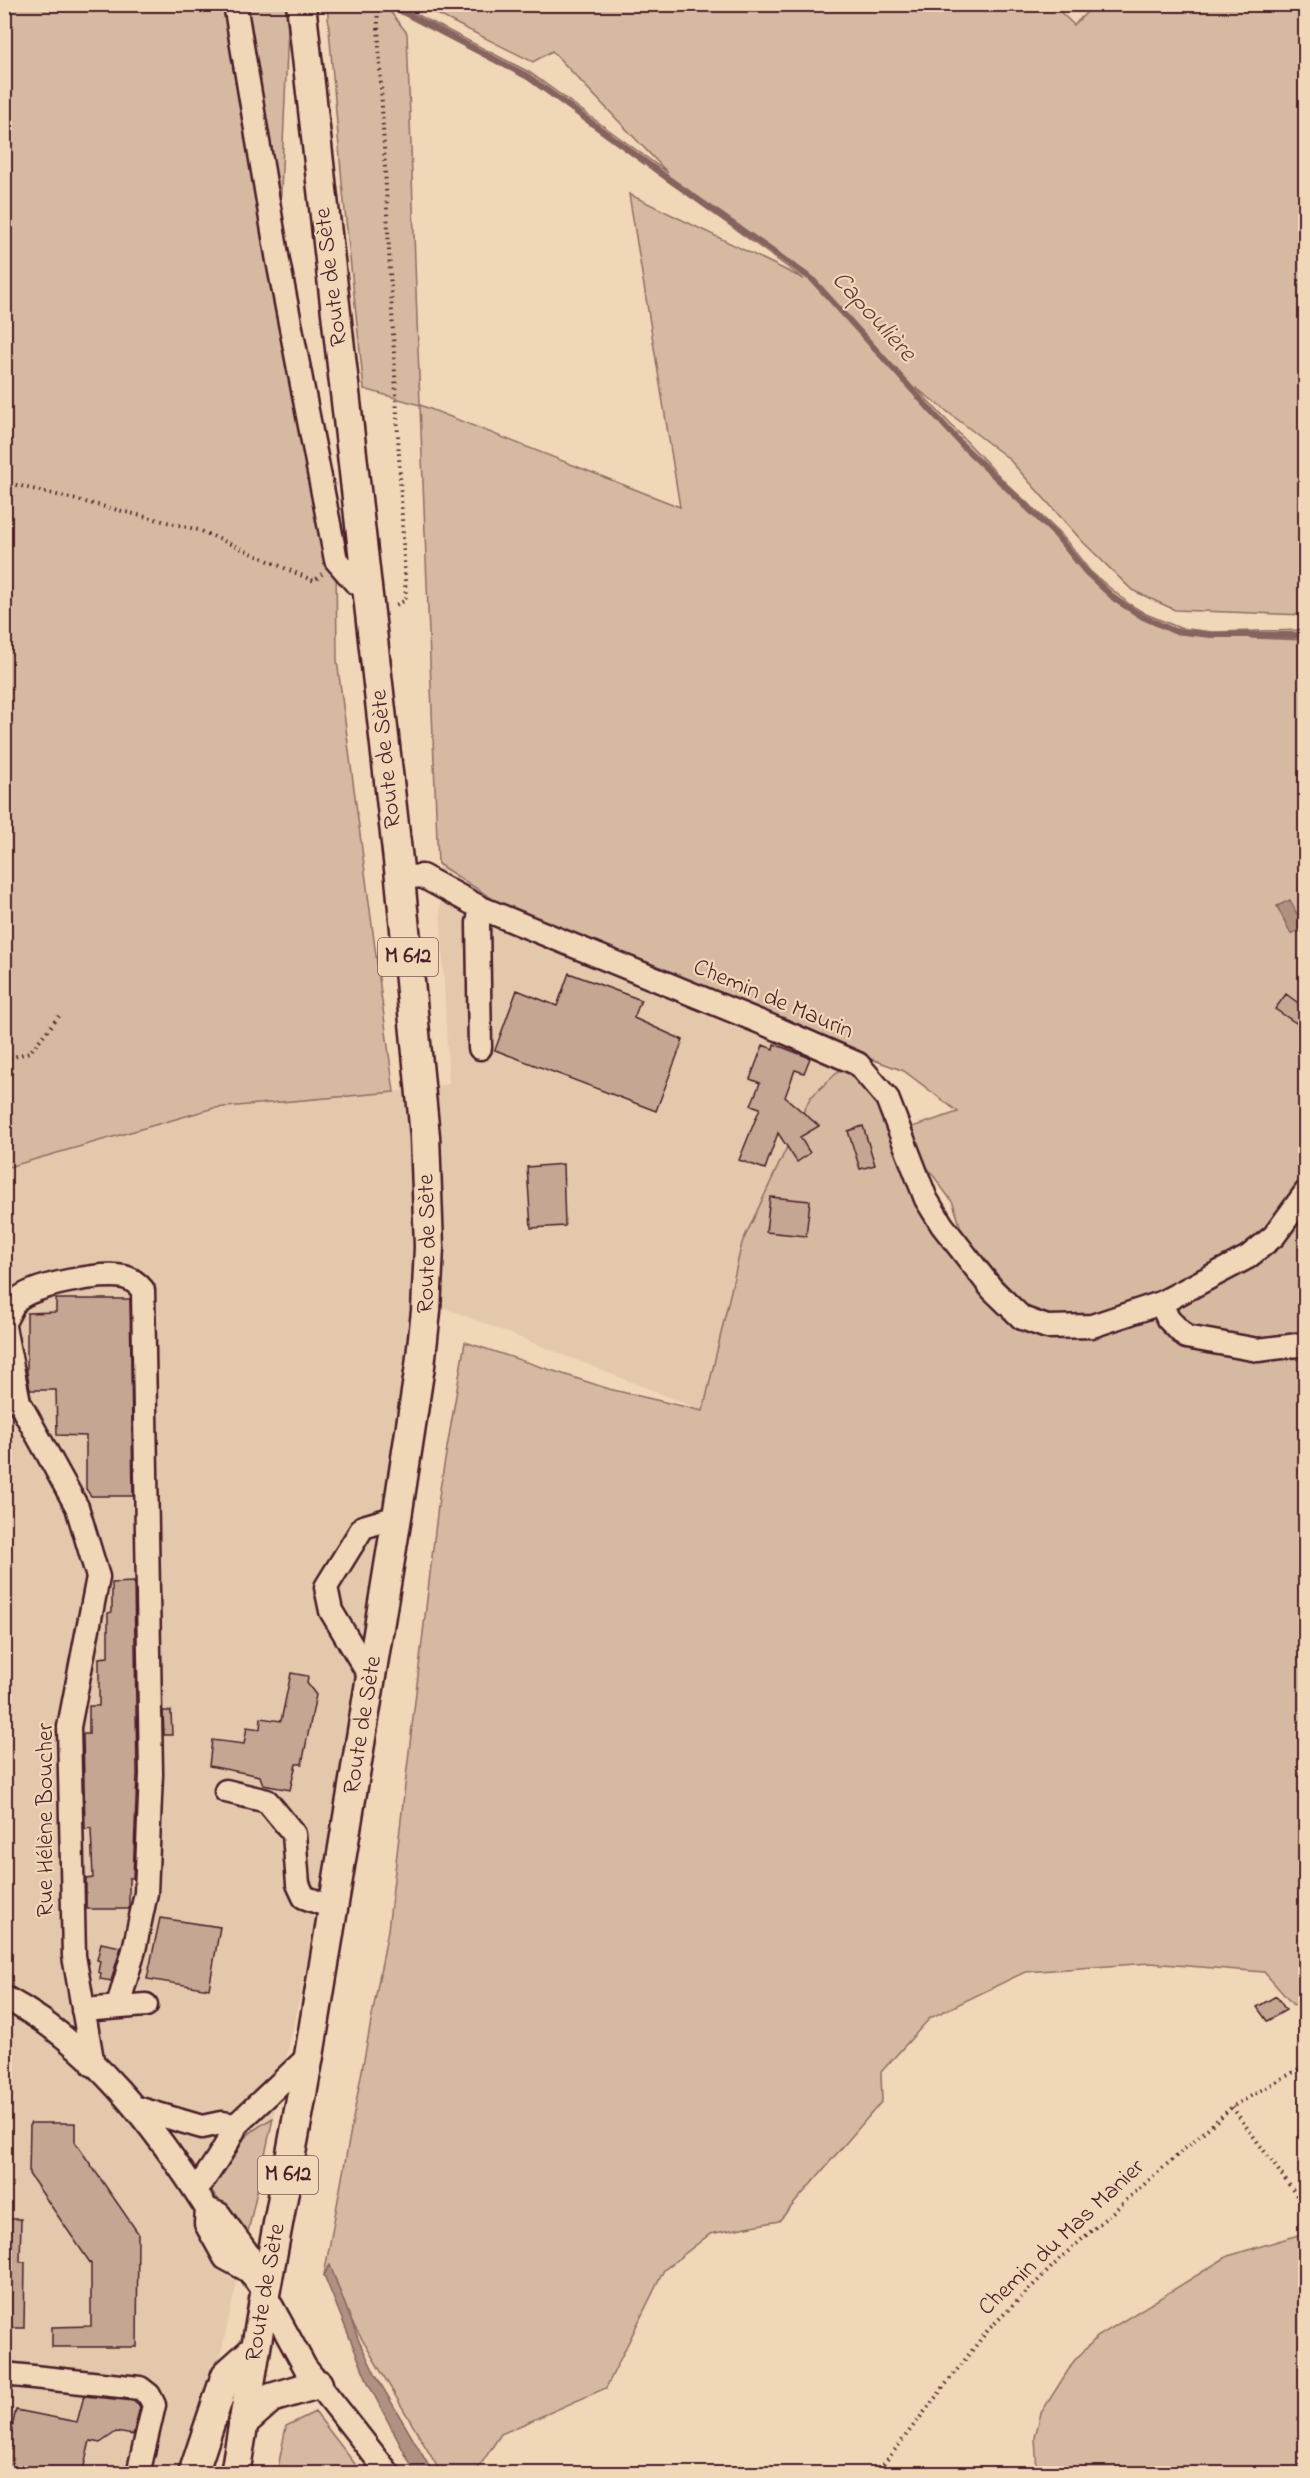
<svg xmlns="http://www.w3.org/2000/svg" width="1310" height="2478" font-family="'Indie Flower',sans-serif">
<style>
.built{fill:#e3c8ac}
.green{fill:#d5b9a0;stroke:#906c66;stroke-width:1.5;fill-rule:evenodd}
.water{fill:#b09181;stroke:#87635f;stroke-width:1.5}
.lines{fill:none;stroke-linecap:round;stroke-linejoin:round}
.stream{stroke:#87635f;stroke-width:6}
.building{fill:#c4a692;stroke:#4a1f2b;stroke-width:1.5}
.minor-casing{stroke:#4a1f2b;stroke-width:27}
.major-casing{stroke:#4a1f2b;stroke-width:33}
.path{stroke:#4a1f2b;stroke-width:4;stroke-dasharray:1.5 4.5;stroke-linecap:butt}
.minor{stroke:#f0d7b7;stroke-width:22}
.major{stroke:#f0d7b7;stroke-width:28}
.labels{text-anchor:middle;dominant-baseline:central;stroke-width:4.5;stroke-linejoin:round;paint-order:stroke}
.shield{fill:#f0d7b7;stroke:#7c5655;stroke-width:1.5}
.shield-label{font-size:22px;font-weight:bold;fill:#4a1f2b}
.street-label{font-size:24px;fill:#4a1f2b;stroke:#f0d7b7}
.water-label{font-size:26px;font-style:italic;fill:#643c40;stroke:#f0d7b7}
</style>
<rect width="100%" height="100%" fill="#f0d7b7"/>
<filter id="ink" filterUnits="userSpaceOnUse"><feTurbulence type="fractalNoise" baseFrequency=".0167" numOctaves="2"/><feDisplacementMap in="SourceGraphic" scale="12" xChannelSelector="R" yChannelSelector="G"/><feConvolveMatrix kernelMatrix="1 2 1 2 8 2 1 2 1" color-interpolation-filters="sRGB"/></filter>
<g filter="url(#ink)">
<path class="built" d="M438,864L529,922L843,1067L810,1098L742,1243L704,1411L418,1297L391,1586L222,2349L177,2473L5,2474V1169L214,1108L394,1092L449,1084Z"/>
<path class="green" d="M1052,4L1074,25L1094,5H1291L1306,17L1305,615L1175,610L1132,590L1082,541L1008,458L915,387L1007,484L1061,534L1090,571L1129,604L1146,614L1180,628L1212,632L1305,630V638H1251L1305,640V1174L1300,1186L1305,1204V2001L1293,2005L1264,1972L1150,1963L1025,1972L930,2018L881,2072L882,2101L779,2221L710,2234L664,2270L606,2388L501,2434L475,2473H441L324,2275L388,1930L440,1489L465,1342L609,1389L703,1411L742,1243L810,1098L843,1067L900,1131L958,1112L904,1071L773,1023L529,922L438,864L420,405L364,389L342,183L327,5H385L407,33L420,405L680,507L629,194L804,279L527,79L390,8V5H399L529,72L668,173L552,51L533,62L419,5ZM904,1135L953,1203L963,1235L1015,1295L957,1244Z
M4,5H289L278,261L336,560L337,660L394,1092L214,1108L5,1168Z
M273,2118L248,2232L239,2229L212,2191C219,2156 243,2135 273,2118Z
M1305,2233V2473H1037L1035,2437L1041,2413L1074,2361L1097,2337L1228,2256Z
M315,2412L362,2473H277L286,2426Z"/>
<path class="water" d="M1290,900L1297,914L1306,911L1305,927L1291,934L1277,906Z
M330,2265L359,2341L376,2376L433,2473H415L369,2385L324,2275Z"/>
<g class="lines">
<path class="stream" d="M394,7L527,76L670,180L812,279L963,446L1056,535L1086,572L1116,600L1143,617L1174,631L1211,635H1306"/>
</g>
<path class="building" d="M569,973L641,1000L634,1018L683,1040L656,1111L495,1050L517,990L557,1006Z
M1286,994L1305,1008L1296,1023L1275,1009Z
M774,1044L810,1058L804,1073L795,1070L785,1097L819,1126L800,1137L810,1153L797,1162L778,1133L765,1169L739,1160L760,1108L751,1105L760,1083L750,1079L763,1045L773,1049Z
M863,1126L875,1165L860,1169L848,1131Z
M563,1164L565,1226L531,1228L527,1167Z
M770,1197L810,1201L806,1236L766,1232Z
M56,1299H130L133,1496H91L86,1489V1436L57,1435L56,1390H30L27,1372V1313L56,1312Z
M134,1582L137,1774L133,1878H129V1909H86V1879L93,1878L91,1828L85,1829L83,1734H89V1706H99V1658L108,1657V1613L112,1612V1583Z
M291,1673L308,1676L307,1683L316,1695L302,1764H296L290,1790L263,1785L260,1776L209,1766L212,1740L244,1744L247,1727L260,1729L261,1718L281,1721Z
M163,1711H171L172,1735H164Z
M160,1918L220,1927L209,1989L147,1979Z
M101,1943L121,1947L111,1981L100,1979L101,1973L98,1972L100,1961L97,1960Z
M1276,1996L1286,2010L1267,2021L1257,2007Z
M30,2123H75V2142L138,2233L137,2347H52V2327L91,2326V2264L29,2174Z
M4,2219H21L20,2262H25L24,2328H4Z
M84,2396L134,2401L138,2404L140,2407L133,2435L116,2432L100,2443L90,2441L82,2474H4V2461L16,2410L77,2422Z"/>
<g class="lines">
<defs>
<path id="minor" d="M235,4L278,261L336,560L355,582L367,583
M400,878L422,876L481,908L780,1030L858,1064L887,1098L926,1199L942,1225L992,1289L1022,1318L1047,1327L1092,1326L1161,1303L1248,1257L1274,1236L1306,1192
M480,1048L478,923L481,908
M1161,1303L1168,1319L1186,1337L1258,1350L1306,1344
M4,1322C8,1316 11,1307 16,1301C31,1285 103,1272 124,1277C133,1279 138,1284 143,1290L151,1774L146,1893L134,1950L118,2006
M4,1327L19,1402L77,1507L98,1577L69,1727L74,1956L93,2065
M371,1678L331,1611L326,1587L363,1527L397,1517
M226,1791L267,1801L294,1834L298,1884L304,1897L334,1908
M4,1997C91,2043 156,2128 207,2209L219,2214L248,2254L249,2271
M83,2010L146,2005
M137,2108L202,2127L221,2123L236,2125L309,2056
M196,2191C209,2171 228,2146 236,2125
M207,2209L206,2224L225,2258L249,2271L265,2294L305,2367L389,2474
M4,2374L140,2388L149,2395L154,2405L138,2474"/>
<g id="major">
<path d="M243,2423L271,2398L318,2384"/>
<path d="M193,2474L226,2375L255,2349"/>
<path id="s1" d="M235,2474L265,2294L309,2056L397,1517L420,1366L426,1311L429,1247L425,1136L400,878L301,4"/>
</g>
</defs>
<use href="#minor" class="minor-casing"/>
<use href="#major" class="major-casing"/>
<path class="path" d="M377,4L406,600L394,606
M4,482L199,530L314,581L322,574
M4,1060L30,1052L59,1016
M1232,2107L1306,2208
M876,2474L988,2330L1064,2255L1232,2107L1306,2065"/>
<use href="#minor" class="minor"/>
<use href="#major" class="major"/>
</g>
</g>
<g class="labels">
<g class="shield">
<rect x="378" y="938" width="60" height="38" rx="4.5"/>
<rect x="258" y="2156" width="60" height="38" rx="4.5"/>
</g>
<g class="shield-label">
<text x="408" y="957">M 612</text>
<text x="288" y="2175">M 612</text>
</g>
<g class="street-label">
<text transform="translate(332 277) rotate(-97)">Route de Sète</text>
<text transform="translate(387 759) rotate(-96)">Route de Sète</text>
<text transform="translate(773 1000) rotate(23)">Chemin de Maurin</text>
<text stroke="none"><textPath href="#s1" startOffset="1246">Route de Sète</textPath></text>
<text stroke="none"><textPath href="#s1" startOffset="760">Route de Sète</textPath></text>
<text transform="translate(46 1820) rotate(-90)">Rue Hélène Boucher</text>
<text transform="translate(1062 2238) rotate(-43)">Chemin du Mas Manier</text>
<text stroke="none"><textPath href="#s1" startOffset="184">Route de Sète</textPath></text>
</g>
<g class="water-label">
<text transform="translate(873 317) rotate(48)">Capoulière</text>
</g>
</g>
<rect width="1310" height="2478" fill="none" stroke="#f0d7b7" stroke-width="24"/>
<rect x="12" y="12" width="1286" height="2454" fill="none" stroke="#4a1f2b" stroke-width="2" filter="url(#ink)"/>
</svg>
